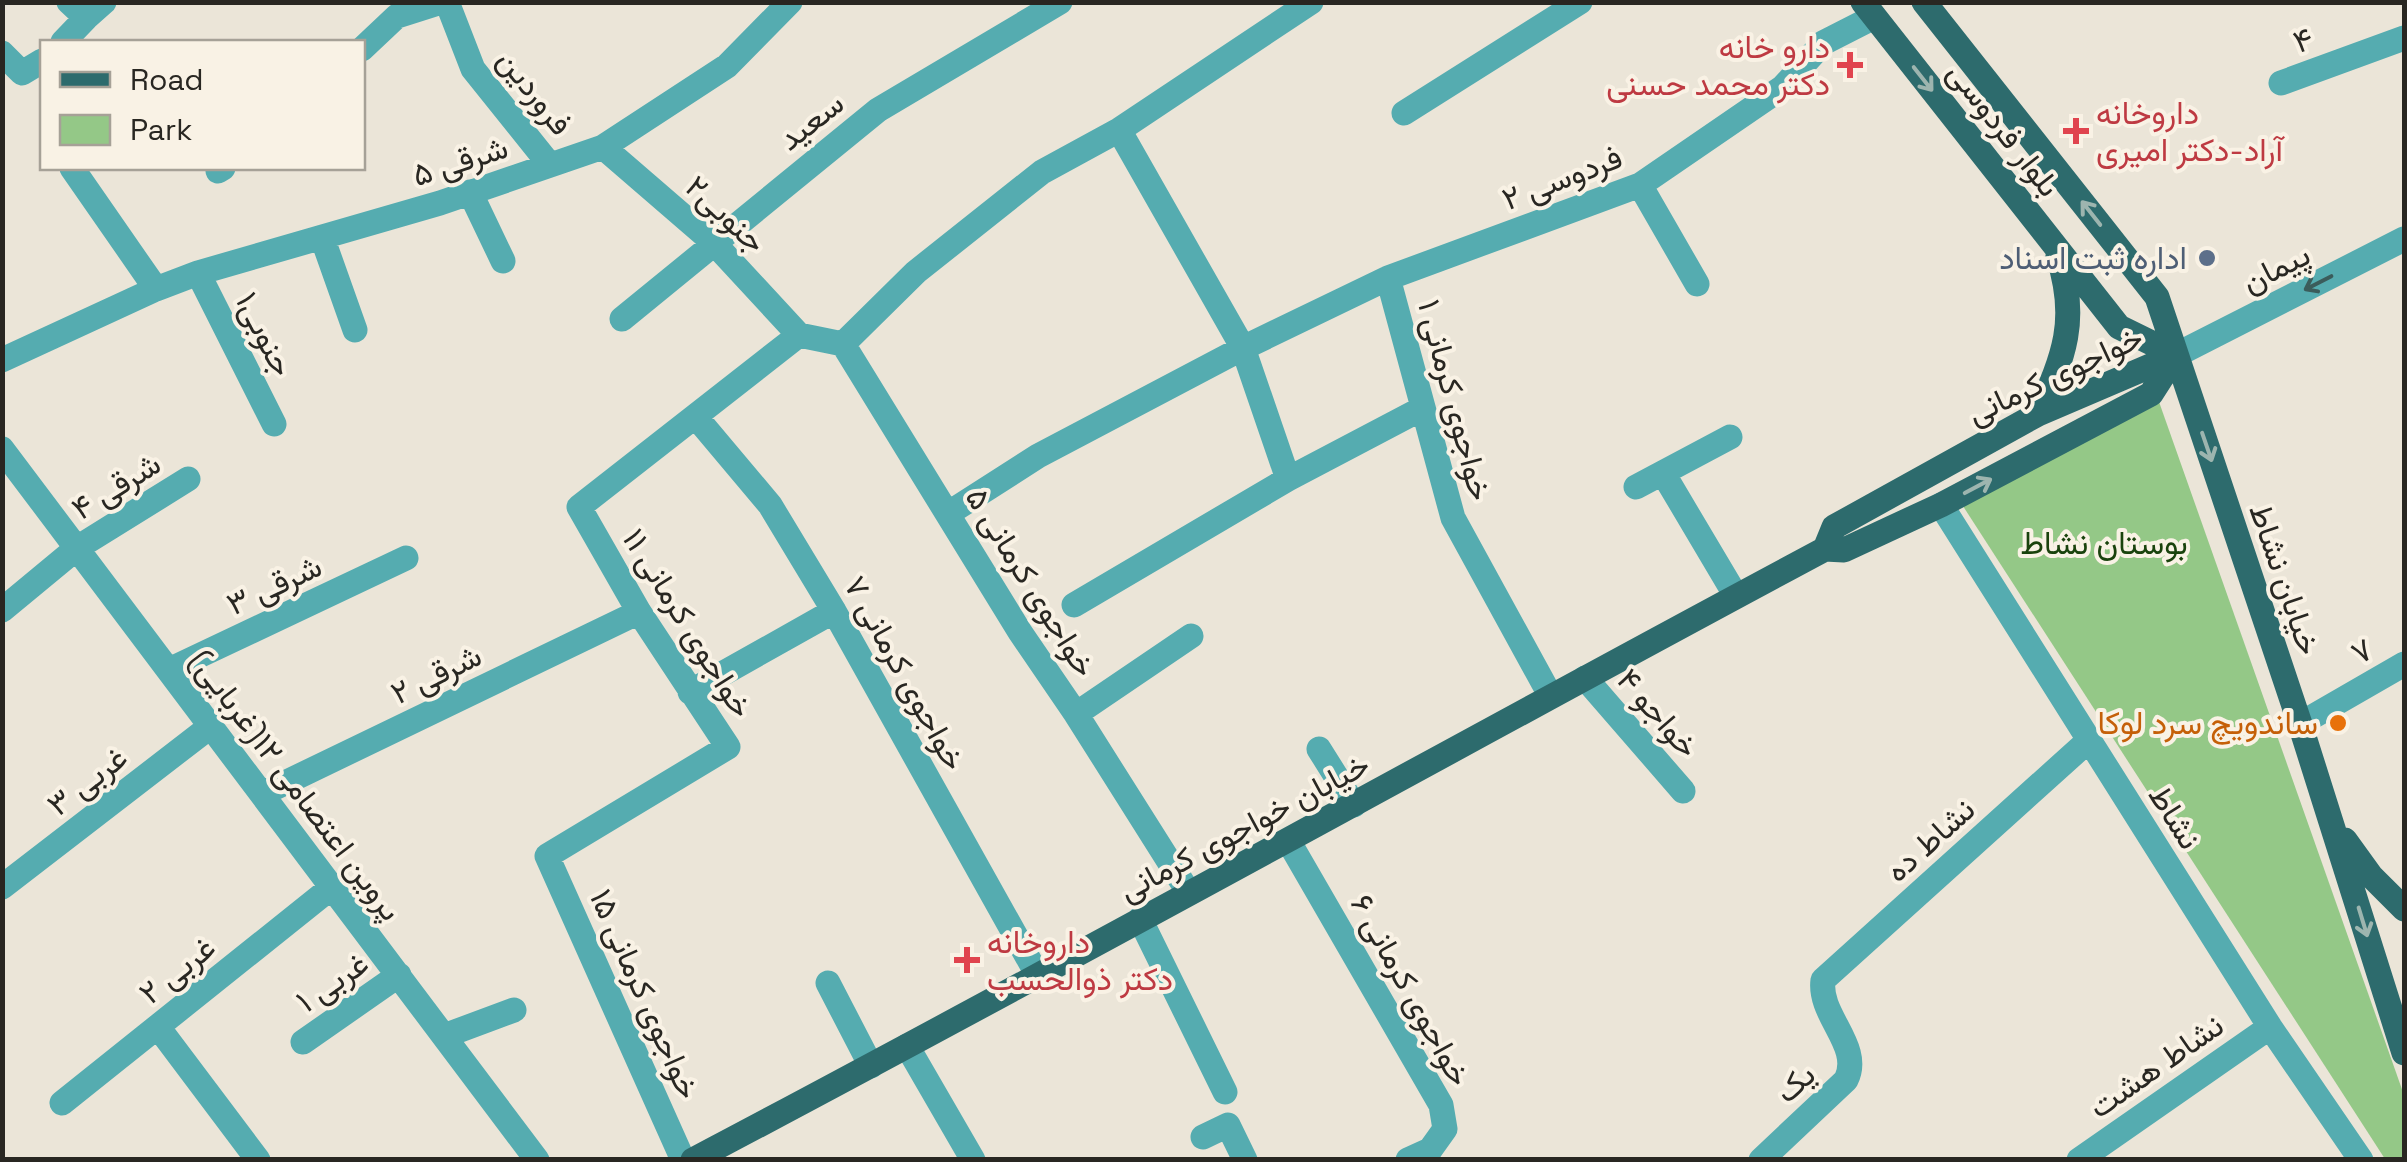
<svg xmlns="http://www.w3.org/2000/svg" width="2407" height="1162" font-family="'Space Grotesk',Vazirmatn,sans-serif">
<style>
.green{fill:#94c887}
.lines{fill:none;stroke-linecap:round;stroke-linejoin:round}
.minor{stroke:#55acb0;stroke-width:25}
.major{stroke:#2d6b6d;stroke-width:25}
.oneway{stroke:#9db5af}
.oneway2{stroke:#3b5c5b}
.health-dot{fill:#e0444e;stroke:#f9f2e5;stroke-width:4}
.service-dot{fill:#5c6f8a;stroke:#f9f2e5;stroke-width:4}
.food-dot{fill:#e8710a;stroke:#f9f2e5;stroke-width:4}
.labels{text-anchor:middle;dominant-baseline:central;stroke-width:8;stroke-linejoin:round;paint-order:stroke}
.street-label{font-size:32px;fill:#292722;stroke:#f9f2e5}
.health-label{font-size:32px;fill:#be3a42;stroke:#f9f2e5;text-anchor:start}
.service-label{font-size:32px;fill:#4e5e75;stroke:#f9f2e5;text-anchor:end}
.park-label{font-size:32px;fill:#1a430d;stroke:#f9f2e5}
.food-label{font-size:32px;fill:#c56008;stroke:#f9f2e5;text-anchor:end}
</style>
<rect width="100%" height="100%" fill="#ebe5d8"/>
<path class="green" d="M2158,399L2404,1095V1159H2385L1961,503Z"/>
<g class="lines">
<path class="minor" d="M69,2L86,18L104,2
M447,2L473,69L550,165
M63,42L86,18
M362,49L397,16L441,2
M2,53L22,73L42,61
M2281,83L2404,38
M1404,113L1580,2
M1119,130L1243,348L1388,278L1640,185L1783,87L1823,43L1874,17
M603,147L713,242L799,335
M72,168L156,289
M218,171L223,168
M1640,185L1697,284
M470,192L503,261
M322,237L355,330
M198,273L274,424
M1388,278L1453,518L1550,695
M622,319L878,110L1060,2
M799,335L843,344L1020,632L1076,714L1189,893
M843,344L916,272L1042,172L1119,130L1311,2
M2176,355L2404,239
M2,360L156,289L198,273L440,203L603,147L727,66L790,2
M696,417L770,505L834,611L1037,974
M2,449L537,1160
M1663,473L1736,596
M1636,487L1730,437
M1941,505L2270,1027L2361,1160
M949,513L1038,456L1243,348L1288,479
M1074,605L1288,479L1423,408
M2,610L77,548L188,479
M169,670L406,558
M1585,678L1683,791
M690,692L834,611
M1076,714L1191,636
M2300,724L2404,664
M1319,749L1354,805
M262,794L639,612
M1289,842L1441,1105L1445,1129L1430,1150L1408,1160
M2,887L211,726
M1140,919L1225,1092
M828,983L871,1066
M158,1027L258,1160
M444,1036L514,1010
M303,1042L399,975
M907,1046L973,1160
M62,1103L332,887
M1203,1137L1228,1125L1245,1160
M683,1160L547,856L728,747L639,612L579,507L799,335
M1761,1160L1846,1080C1863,1046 1818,1016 1823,980L2088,741
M2079,1160L2270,1027"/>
<path class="major" d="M1863,2L2119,327L2176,355
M1924,2L2157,297L2300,724L2404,1053
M2038,414C2064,356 2079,320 2058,256
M1825,549L1844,550L1941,505L2151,394L2176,355
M1825,549L1834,527L2038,414L2176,355
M2345,840L2371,876L2404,909
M693,1160C1073,960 1447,751 1825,549"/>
</g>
<defs><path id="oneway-shaft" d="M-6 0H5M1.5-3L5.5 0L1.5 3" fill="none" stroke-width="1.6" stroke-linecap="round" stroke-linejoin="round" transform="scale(2.5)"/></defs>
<g class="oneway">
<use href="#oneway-shaft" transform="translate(1923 79) rotate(52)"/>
<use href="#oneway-shaft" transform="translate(2091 213) rotate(-128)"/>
<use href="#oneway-shaft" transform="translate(2207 447) rotate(71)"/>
<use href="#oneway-shaft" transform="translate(1978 486) rotate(-28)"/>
<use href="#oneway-shaft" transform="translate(2363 922) rotate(73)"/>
</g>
<use class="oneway2" href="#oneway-shaft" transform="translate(2318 283) rotate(153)"/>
<g class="health-dot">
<path d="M1845 50h10v10h10v10h-10v10h-10v-10h-10v-10h10z"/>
<path d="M2071 116h10v10h10v10h-10v10h-10v-10h-10v-10h10z"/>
<path d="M962 945h10v10h10v10h-10v10h-10v-10h-10v-10h10z"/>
</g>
<circle class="service-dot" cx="2207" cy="258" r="10"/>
<circle class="food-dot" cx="2338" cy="723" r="10"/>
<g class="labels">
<g class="street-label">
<text transform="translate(2303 40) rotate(-20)">۴</text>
<text transform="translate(535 92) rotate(52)">فروردین</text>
<text transform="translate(811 121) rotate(-38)">سعید</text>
<text transform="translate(2004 129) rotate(52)">بلوار فردوسی</text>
<text transform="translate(460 161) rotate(-18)">شرقی ۵</text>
<text transform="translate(1562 178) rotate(-21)">فردوسی ۲</text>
<text transform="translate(726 214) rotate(43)">جنوبی۲</text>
<text transform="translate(2276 268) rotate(-27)">پیمان</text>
<text transform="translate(265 334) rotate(63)">جنوبی۱</text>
<text transform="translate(2055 375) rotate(-25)">خواجوی کرمانی</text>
<text transform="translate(1455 400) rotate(75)">خواجوی کرمانی ۱</text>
<text transform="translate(116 486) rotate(-32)">شرقی ۴</text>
<text transform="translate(2285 579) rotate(71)">خیابان نشاط</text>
<text transform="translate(1031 582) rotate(58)">خواجوی کرمانی ۵</text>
<text transform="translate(274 585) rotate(-25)">شرقی ۳</text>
<text transform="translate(688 623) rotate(58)">خواجوی کرمانی ۱۱</text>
<text transform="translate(2362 651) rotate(-30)">۷</text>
<text transform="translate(905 673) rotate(61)">خواجوی کرمانی ۷</text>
<text transform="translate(436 674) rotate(-26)">شرقی ۲</text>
<text transform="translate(1658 713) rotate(49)">خواجو ۴</text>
<text transform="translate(87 781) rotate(-38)">غربی ۳</text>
<text transform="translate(296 785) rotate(53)">پروین اعتصامی ۱۲(غربایی)</text>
<text transform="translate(2175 817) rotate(58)">نشاط</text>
<text transform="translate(1244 827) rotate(-28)">خیابان خواجوی کرمانی</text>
<text transform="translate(1930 840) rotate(-42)">نشاط ده</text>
<text transform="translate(177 970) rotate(-39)">غربی ۲</text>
<text transform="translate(332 982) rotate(-35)">غربی ۱</text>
<text transform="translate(1411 990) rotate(61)">خواجوی کرمانی ۶</text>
<text transform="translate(645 994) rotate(66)">خواجوی کرمانی ۱۵</text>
<text transform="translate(2156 1066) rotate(-35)">نشاط هشت</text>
<text transform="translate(1795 1083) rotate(-43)">یک</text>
</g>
<g class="health-label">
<text x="1830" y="47" text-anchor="end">دارو خانه<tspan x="1830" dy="37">دکتر محمد حسنی</tspan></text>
<text x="2096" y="113">داروخانه<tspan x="2096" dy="37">آراد-دکتر امیری</tspan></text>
<text x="987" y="942">داروخانه<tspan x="987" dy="37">دکتر ذوالحسب</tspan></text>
</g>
<g class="service-label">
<text x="2187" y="258">اداره ثبت اسناد</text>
</g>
<g class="park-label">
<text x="2104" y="543">بوستان نشاط</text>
</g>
<g class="food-label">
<text x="2318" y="723">ساندویچ سرد لوکا</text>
</g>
</g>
<rect width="2407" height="1162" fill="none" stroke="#292722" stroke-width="10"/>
<rect x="40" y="40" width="325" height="130" fill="#f9f2e5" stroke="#a6a197" stroke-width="2.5"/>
<rect x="60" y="72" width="50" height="15" fill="#2d6b6d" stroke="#a6a197" stroke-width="2.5"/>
<text x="130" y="90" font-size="30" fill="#292722">Road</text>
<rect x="60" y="115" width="50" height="30" fill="#94c887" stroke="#a6a197" stroke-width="2.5"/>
<text x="130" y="140" font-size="30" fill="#292722">Park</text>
</svg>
